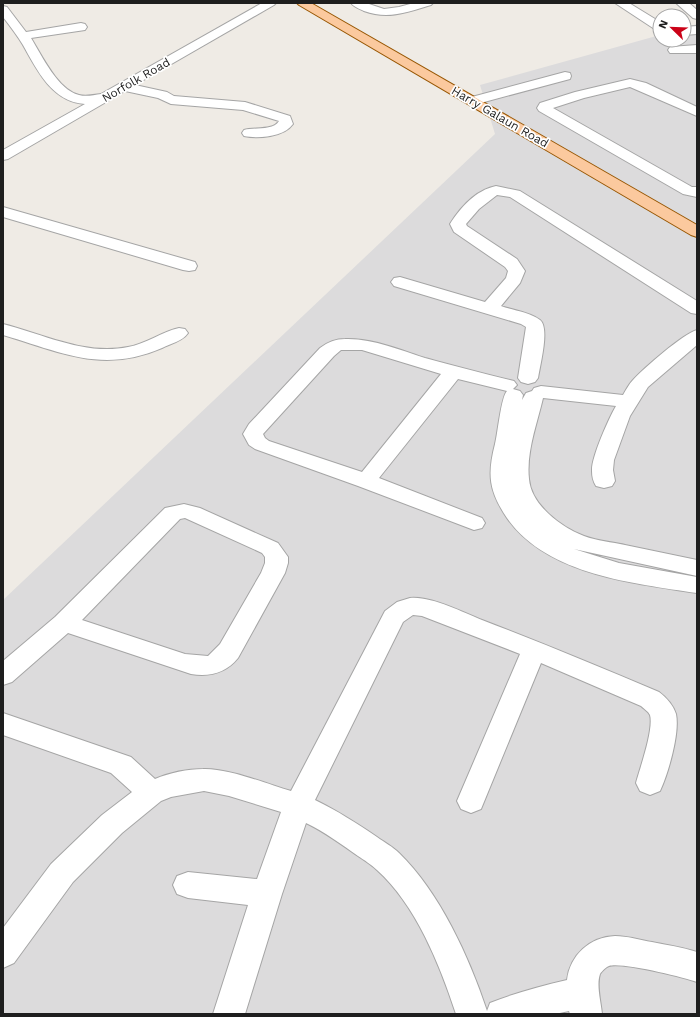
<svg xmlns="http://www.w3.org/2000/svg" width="700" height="1017" font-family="'Work Sans',sans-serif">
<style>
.residential{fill:#dcdbdc}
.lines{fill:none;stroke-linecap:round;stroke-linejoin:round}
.minor-casing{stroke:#a5a5a5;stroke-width:2}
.major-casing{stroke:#975602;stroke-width:2}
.minor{fill:#fff;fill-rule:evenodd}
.major{fill:#fbc99e;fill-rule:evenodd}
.labels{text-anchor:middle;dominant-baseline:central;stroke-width:3.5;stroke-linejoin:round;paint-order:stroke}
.far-street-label{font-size:12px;fill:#1e1e1e;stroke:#fff}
</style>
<rect width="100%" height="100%" fill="#efebe5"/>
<path class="residential" d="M697,24V1014H3V600L495,134L480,85L660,35V40H684V28Z"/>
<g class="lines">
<defs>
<path id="minor" d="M262,3H276L274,5L135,85L167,92L174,96L245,102L290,116L293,124C284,137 258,139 244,136L242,133L244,130C254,127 273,131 279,121L243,110L171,104L158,98L125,91L8,159L3,160V150L85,104C52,102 37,70 23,45C17,35 10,26 3,17V6L7,7L26,32L81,23L85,24L87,27L85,30L31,38C42,56 58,90 79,95C86,97 94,95 101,94Z
M351,3H366L384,9L399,7L414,3H433L431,5C408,12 388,20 364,11C360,9 354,7 351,3Z
M615,3H629L660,22V31L656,30Z
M676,3H689L697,10V19L693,18Z
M697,26V34L684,35V27Z
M697,45V53H670L668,50L670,47Z
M565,72L570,73L571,76L570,79L473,105L468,104L466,101L468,98Z
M630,79L646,83L697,107V116L630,87L584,98L553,108L692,187H697V197L683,194L539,111L537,108L540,103L575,92Z
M496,186L520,191L697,301V314L691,313L510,197L497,195L479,209L466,224L467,226L517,259L525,271L520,283L501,306C512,310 530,312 540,320C550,328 540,365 538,378L535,382L528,384L521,382L518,378L526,327L521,324L394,286L391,282L394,278L400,277L485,302L506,278L508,271L505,267L454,232L450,224C460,208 476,190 496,186Z
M3,207L195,262L197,266L195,270L189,271L183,270L3,217Z
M3,324C43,334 85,356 128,347C146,344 161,332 179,328L185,329L188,333C183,341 170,344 162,348C102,374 61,352 3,335Z
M697,330V345L648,387L630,416L614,460L613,470L615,481L612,486L604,488L596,486C593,481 592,477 592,471C591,458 609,418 616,406L543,398C537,424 526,452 529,479C531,505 561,527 584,536C597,541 612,542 625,545C649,550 673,555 697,560V576L574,549L619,563L697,577V593C633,583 547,575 507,518C489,491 487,475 495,444C498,432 501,397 507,391L458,379L379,478L482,518L485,523L482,528L474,530L358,486L255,449L249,445L243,434L249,424L320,348C328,342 336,339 345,339C372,338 400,350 425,358C455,366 484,374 514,381L517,385L513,389L520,391L523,395L522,400L526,393L532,391L534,388L541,386L623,395C626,390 629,384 633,380C644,368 683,334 697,330ZM341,350H362L441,374L362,472L269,441L265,438L263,434L334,356Z
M184,504L200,508L278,543L288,557V563L285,573L238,658C226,673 210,677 191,674L68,633L12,682L3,685V661L55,617L165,508ZM185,518L262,553L265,557V563L261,573L220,644L208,656L185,654L82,620L180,519Z
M410,598C431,596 462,612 482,620C542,643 600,667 659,692C667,698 673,705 676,714C680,733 668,774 660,791L650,795L640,791L636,783C640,768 654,729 650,715C648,711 644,709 641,706L541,663L481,809L471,813L461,809L457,801L520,654L422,616L413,615L403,622L315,800C338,811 356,823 377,837C384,842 393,847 399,853C440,893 469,957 487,1011L490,1003C515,993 541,986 567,980C570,955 590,937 615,936C627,936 640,940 652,942C667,945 682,947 697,952V982C682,977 622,962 609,966C606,967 602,971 600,974C596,985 601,1002 602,1014H570L569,1011L555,1014H456C440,965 416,905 377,870C372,865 364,860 358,856C341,844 325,832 306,823L282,894L245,1014H213L248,905L188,898L177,894L173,885L177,876L188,872L257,879L281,812L229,796L204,791L171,797L161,801L122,833L73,882L14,963L3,968V928L51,864L102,815L132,792L111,773L3,735V713L131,757L155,779C169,773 188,769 203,769C228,768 267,784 291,791L385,611L397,602Z"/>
<path id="major" d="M297,3H311L697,225V237L691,235L299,5Z"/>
</defs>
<use href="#minor" class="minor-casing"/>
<use href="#major" class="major-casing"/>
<use href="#minor" class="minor"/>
<use href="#major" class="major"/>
</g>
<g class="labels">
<g class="far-street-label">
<text transform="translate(136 80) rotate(-30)">Norfolk Road</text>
<text transform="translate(500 117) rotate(30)">Harry Galaun Road</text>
</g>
</g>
<rect width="700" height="1017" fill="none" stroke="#1e1e1e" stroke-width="8"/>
<g transform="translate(672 28) rotate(293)"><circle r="19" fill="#ffffff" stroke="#a5a5a5"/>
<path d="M0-3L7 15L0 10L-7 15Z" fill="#cb0218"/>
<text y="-6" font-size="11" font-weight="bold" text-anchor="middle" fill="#1e1e1e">N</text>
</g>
</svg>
